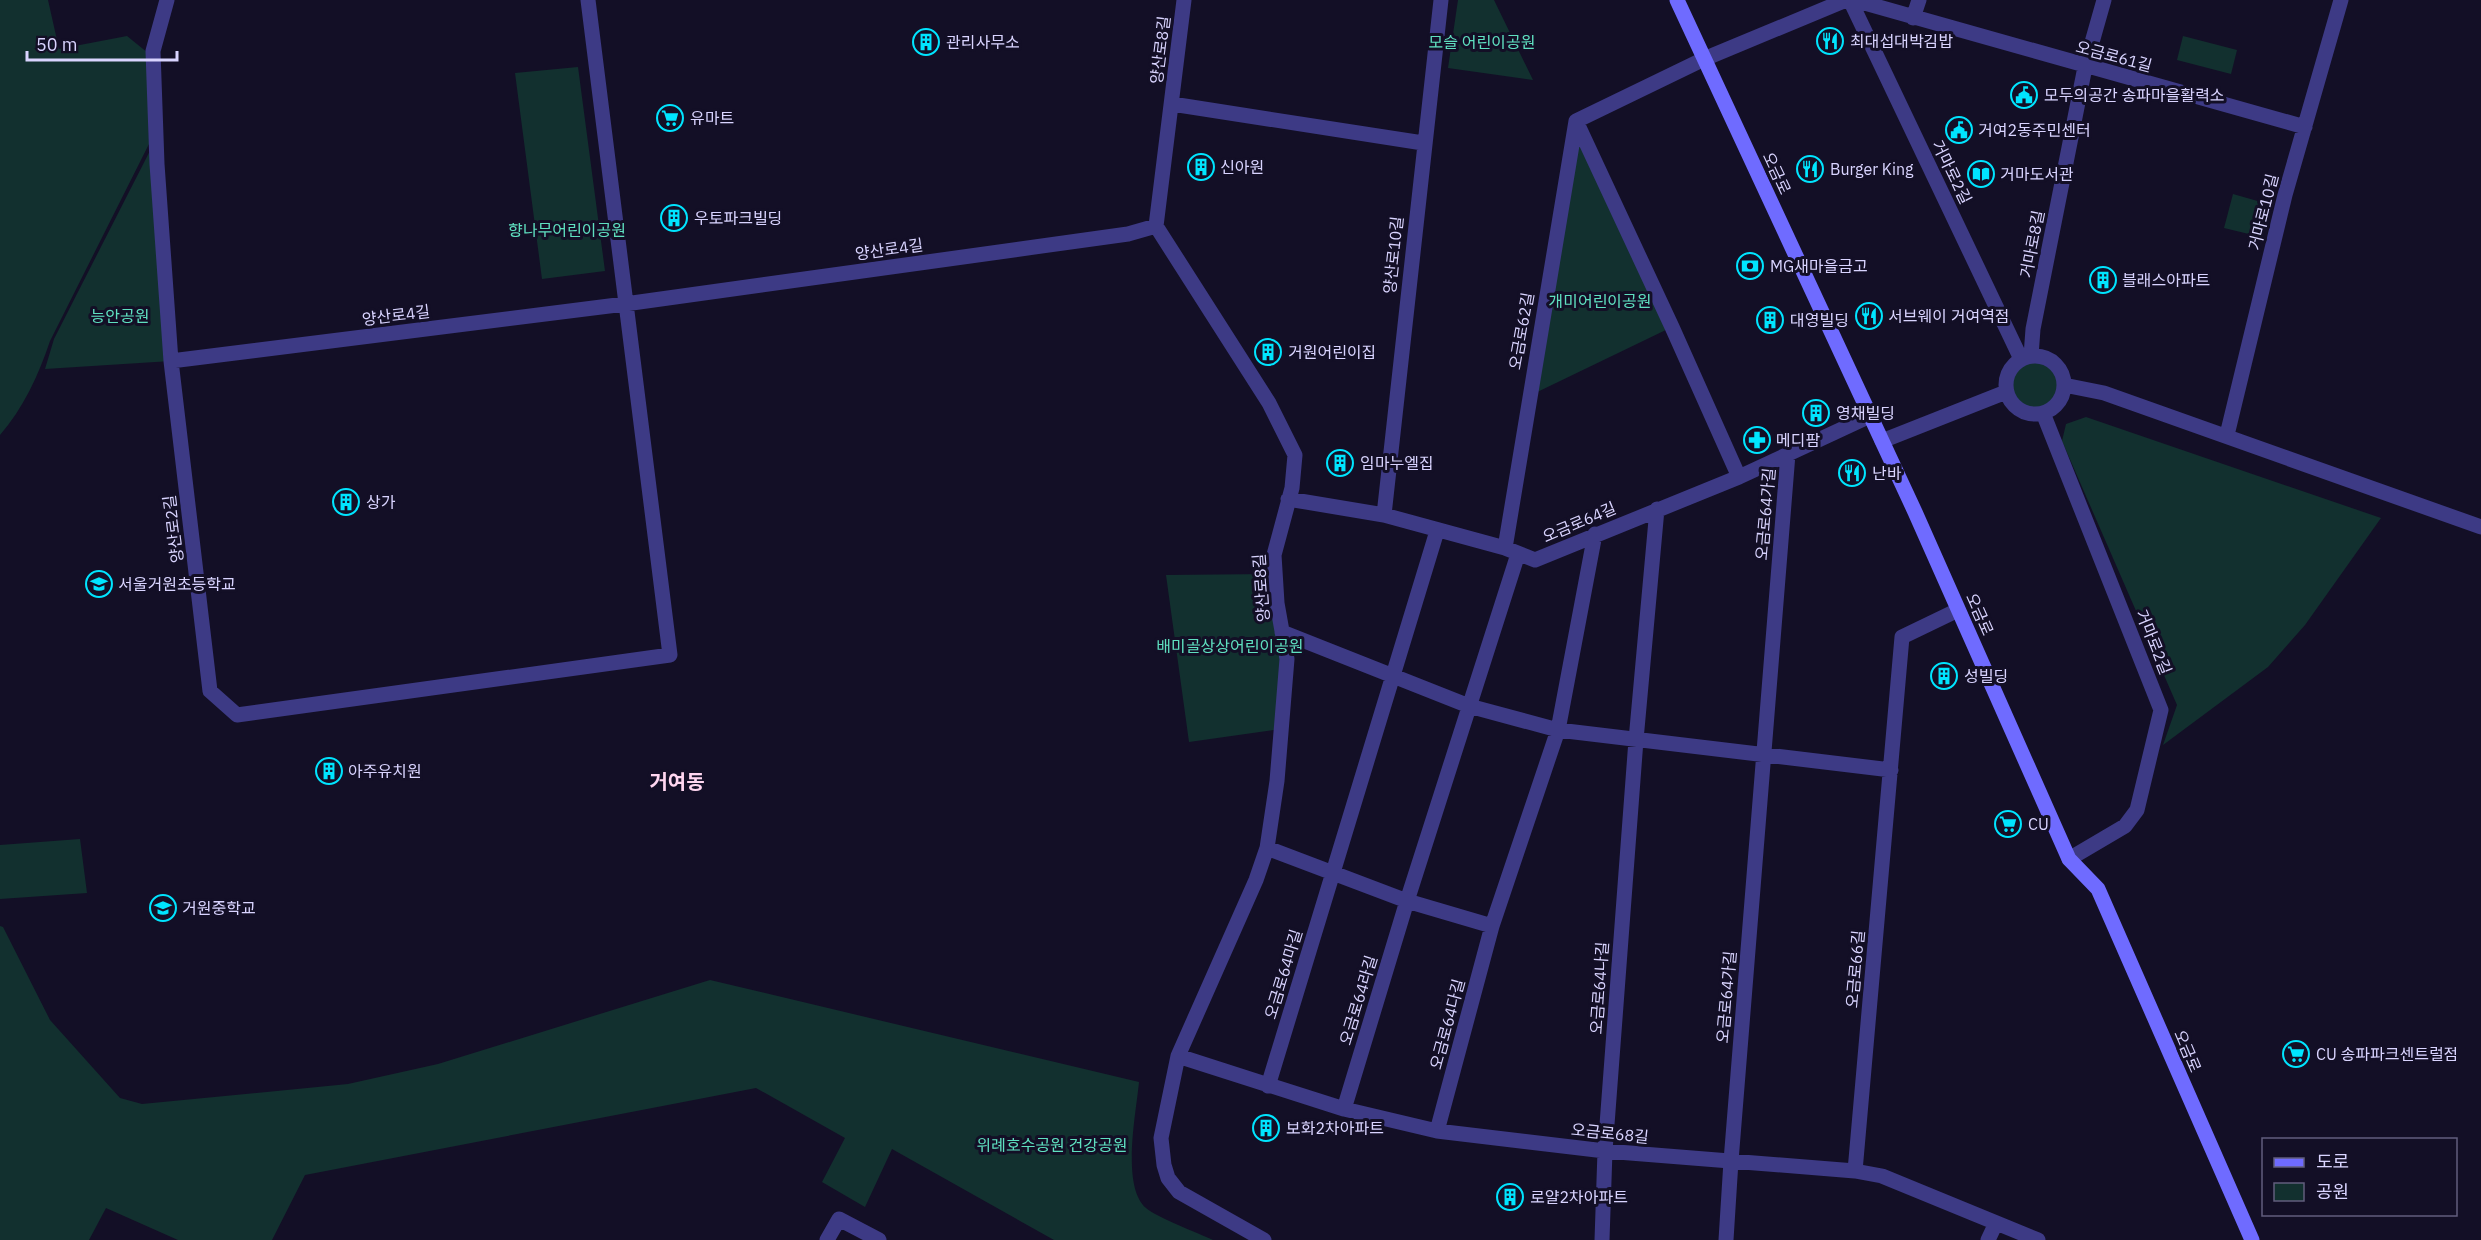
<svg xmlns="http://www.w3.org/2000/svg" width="2481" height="1240" font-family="'IBM Plex Sans','Noto Sans KR',sans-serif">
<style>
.green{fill:#12302f}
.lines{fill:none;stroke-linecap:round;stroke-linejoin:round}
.minor{stroke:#3d3a85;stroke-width:15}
.secondary{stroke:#6f6bff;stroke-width:15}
.labels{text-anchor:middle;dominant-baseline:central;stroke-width:6;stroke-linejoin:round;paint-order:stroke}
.poi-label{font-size:16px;fill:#d9d4ff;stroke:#130f26;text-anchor:start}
.park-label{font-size:16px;fill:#5fe0c0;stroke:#130f26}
.street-label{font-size:16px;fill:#d9d4ff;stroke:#130f26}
.quarter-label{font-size:20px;font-weight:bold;fill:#ffd6f0;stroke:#130f26}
</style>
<rect width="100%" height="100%" fill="#130f26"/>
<path class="green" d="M0,0H48L59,49L127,36L148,53L149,144L50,341C39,374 23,409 0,435Z
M1458,0H1494L1533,80L1448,68Z
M2183,36L2237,50L2231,74L2177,60Z
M578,67L605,271L542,279L515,73Z
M1576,121L1672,327L1529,396Z
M156,139L171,361L45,369L54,339Z
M2233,194L2261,202L2253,235L2224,228Z
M2009 385a25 25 0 1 1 50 0a25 25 0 1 1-50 0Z
M2086,417L2381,518L2305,625L2268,667L2163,745L2177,705L2062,441L2066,424Z
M1275,574L1287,659L1281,729L1189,742L1166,575Z
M80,839L87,893L0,899V845Z
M0,926L3,927L50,1020L120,1098L142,1104L348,1084L438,1064L710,980L1139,1082C1136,1114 1121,1186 1146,1208C1156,1217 1198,1233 1213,1240H1054L892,1149L865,1207L822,1182L845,1138L756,1088L305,1175L272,1240H178L106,1208L89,1240H0Z"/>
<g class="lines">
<path class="minor" d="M167,0L153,51L157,164L171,361L210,691L237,715L670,655L588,0
M1184,0L1156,226L1269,403L1295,455L1292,488L1274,555L1277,603L1287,659L1277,781L1267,848L1256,880L1178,1056L1161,1138L1164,1165L1168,1178L1179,1192L1264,1240
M1850,0L2021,359
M1854,0L2305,127
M1913,18L1919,0
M1172,104L1423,143
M1576,121L1672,327L1739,477
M1576,121L1704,59L1846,0
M2006 385a29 29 0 1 1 58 0a29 29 0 1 1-58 0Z
M2031,356L2033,329L2085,67L2104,0
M171,361L625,304L1128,234L1156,226
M2064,385L2104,393L2481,527
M2043,413L2161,710L2137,810L2125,826L2069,859
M2227,435L2285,195L2341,0
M1882,441L2006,392
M1288,499L1384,515L1505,548L1535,560L1739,477L1870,416
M1384,515L1441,0
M1505,548L1576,121
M1282,632L1469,706L1558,730L1891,770
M1267,848L1407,901L1492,926
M1178,1056L1344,1109L1437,1131L1605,1151L1855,1171L1882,1176L2038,1240
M1268,1086L1437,531
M1344,1109L1407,901L1518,554
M1437,1131L1492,926L1558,730L1595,534
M1855,1171L1902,637L1958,610
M827,1240L839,1219L879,1240
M1602,1240L1605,1151L1636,740L1657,509
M1726,1240L1731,1161L1788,454
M1988,1240L1996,1223"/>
<path class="secondary" d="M1677,0L1915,512L2069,859L2098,889L2252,1240"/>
</g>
<defs>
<symbol id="restaurant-ring" viewBox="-11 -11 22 22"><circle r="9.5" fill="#130f26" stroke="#00e5ff" stroke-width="1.5"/><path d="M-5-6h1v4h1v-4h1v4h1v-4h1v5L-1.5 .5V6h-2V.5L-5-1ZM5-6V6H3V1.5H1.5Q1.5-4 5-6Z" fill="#00e5ff"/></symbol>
<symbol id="building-ring" viewBox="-11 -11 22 22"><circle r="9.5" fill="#130f26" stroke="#00e5ff" stroke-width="1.5"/><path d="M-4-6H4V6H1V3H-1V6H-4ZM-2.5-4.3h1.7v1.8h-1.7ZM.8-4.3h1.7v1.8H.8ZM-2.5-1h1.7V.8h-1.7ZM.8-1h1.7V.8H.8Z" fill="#00e5ff"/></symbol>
<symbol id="civic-ring" viewBox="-11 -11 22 22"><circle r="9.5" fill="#130f26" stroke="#00e5ff" stroke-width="1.5"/><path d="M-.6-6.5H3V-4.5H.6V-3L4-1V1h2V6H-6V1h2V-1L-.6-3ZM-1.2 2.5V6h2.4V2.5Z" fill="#00e5ff"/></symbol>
<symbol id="supermarket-ring" viewBox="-11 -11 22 22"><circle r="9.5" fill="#130f26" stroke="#00e5ff" stroke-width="1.5"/><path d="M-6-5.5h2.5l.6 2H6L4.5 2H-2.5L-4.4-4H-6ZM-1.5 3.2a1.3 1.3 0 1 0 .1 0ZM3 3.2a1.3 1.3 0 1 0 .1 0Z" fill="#00e5ff"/></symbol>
<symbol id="library-ring" viewBox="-11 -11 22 22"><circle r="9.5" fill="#130f26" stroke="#00e5ff" stroke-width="1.5"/><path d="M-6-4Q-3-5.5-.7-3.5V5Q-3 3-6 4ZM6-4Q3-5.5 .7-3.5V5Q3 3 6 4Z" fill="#00e5ff"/></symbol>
<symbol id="bank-ring" viewBox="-11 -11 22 22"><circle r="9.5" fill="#130f26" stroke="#00e5ff" stroke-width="1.5"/><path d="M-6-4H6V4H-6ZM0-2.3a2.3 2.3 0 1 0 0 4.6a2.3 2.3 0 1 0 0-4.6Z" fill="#00e5ff"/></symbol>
<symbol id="pharmacy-ring" viewBox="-11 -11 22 22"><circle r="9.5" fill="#130f26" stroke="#00e5ff" stroke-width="1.5"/><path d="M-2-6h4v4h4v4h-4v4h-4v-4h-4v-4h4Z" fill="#00e5ff"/></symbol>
<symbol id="school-ring" viewBox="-11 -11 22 22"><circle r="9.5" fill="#130f26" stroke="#00e5ff" stroke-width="1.5"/><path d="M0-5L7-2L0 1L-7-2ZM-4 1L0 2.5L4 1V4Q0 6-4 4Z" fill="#00e5ff"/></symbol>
</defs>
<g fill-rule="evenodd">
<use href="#restaurant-ring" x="1815" y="26" width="30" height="30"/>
<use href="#building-ring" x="911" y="27" width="30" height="30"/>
<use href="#civic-ring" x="2009" y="80" width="30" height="30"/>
<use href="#supermarket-ring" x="655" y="103" width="30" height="30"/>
<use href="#civic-ring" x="1944" y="115" width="30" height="30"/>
<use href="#building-ring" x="1186" y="152" width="30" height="30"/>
<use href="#restaurant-ring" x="1795" y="154" width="30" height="30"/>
<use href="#library-ring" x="1966" y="159" width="30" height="30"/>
<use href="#building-ring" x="659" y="203" width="30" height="30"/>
<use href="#bank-ring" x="1735" y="251" width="30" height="30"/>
<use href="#building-ring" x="2088" y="265" width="30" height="30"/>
<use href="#restaurant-ring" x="1854" y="301" width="30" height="30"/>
<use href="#building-ring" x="1755" y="305" width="30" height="30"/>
<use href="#building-ring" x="1253" y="337" width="30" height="30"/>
<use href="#building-ring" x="1801" y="398" width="30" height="30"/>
<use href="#pharmacy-ring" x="1742" y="425" width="30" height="30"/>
<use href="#building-ring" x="1325" y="448" width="30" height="30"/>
<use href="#restaurant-ring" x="1837" y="458" width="30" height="30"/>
<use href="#building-ring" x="331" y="487" width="30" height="30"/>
<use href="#school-ring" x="84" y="569" width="30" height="30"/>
<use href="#building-ring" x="1929" y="661" width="30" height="30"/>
<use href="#building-ring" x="314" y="756" width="30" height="30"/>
<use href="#supermarket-ring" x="1993" y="809" width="30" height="30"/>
<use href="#school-ring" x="148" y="893" width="30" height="30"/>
<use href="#supermarket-ring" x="2281" y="1039" width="30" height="30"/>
<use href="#building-ring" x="1251" y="1113" width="30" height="30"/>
<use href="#building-ring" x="1495" y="1182" width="30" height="30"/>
</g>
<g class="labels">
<g class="poi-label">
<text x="1850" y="41">최대섭대박김밥</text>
<text x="946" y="42">관리사무소</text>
<text x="2044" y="95">모두의공간 송파마을활력소</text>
<text x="690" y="118">유마트</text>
<text x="1978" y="130">거여2동주민센터</text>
<text x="1220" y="167">신아원</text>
<text x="1830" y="169">Burger King</text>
<text x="2000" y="174">거마도서관</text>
<text x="694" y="218">우토파크빌딩</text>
<text x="1770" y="266">MG새마을금고</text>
<text x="2122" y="280">블래스아파트</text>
<text x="1888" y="316">서브웨이 거여역점</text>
<text x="1790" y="320">대영빌딩</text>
<text x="1288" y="352">거원어린이집</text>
<text x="1836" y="413">영채빌딩</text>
<text x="1776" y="440">메디팜</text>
<text x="1360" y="463">임마누엘집</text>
<text x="1872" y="473">난바</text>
<text x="366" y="502">상가</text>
<text x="118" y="584">서울거원초등학교</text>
<text x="1964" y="676">성빌딩</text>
<text x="348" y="771">아주유치원</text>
<text x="2028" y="824">CU</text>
<text x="182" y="908">거원중학교</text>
<text x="2316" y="1054">CU 송파파크센트럴점</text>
<text x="1286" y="1128">보화2차아파트</text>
<text x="1530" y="1197">로얄2차아파트</text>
</g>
<g class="park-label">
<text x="1482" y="42">모슬 어린이공원</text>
<text x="567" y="230">향나무어린이공원</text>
<text x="1600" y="301">개미어린이공원</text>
<text x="120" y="316">능안공원</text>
<text x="1230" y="646">배미골상상어린이공원</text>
<text x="1052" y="1145">위례호수공원 건강공원</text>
</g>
<g class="street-label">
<text transform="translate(1160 50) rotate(-83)">양산로8길</text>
<text transform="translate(2114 56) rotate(15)">오금로61길</text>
<text transform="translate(1952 172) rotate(64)">거마로2길</text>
<text transform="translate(1777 173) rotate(65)">오금로</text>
<text transform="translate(2263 212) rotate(-76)">거마로10길</text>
<text transform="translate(2032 244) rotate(-79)">거마로8길</text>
<text transform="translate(889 249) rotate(-8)">양산로4길</text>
<text transform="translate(1393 255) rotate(-84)">양산로10길</text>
<text transform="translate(396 315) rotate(-7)">양산로4길</text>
<text transform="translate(1521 331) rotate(-80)">오금로62길</text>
<text transform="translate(1765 514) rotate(-85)">오금로64가길</text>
<text transform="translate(1579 522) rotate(-23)">오금로64길</text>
<text transform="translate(173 529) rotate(-97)">양산로2길</text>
<text transform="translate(1261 588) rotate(-94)">양산로8길</text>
<text transform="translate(1980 614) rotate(66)">오금로</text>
<text transform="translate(2154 642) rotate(68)">거마로2길</text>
<text transform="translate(1855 969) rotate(-85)">오금로66길</text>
<text transform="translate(1283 974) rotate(-73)">오금로64마길</text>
<text transform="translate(1599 988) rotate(-86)">오금로64나길</text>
<text transform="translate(1726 997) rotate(-85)">오금로64가길</text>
<text transform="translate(1358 1000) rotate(-73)">오금로64라길</text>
<text transform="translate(1447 1024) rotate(-75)">오금로64다길</text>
<text transform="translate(2188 1051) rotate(67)">오금로</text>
<text transform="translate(1610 1133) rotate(6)">오금로68길</text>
</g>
<g class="quarter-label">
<text x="677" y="781">거여동</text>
</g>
</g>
<rect x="2262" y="1138" width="195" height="78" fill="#130f26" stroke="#625e7d" stroke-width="1.5"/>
<rect x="2274" y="1158" width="30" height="9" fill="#6f6bff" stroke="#625e7d" stroke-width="1.5"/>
<text x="2316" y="1168" font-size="18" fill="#d9d4ff">도로</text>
<rect x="2274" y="1183" width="30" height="18" fill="#12302f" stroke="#625e7d" stroke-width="1.5"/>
<text x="2316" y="1198" font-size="18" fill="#d9d4ff">공원</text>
<path d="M27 51v9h150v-9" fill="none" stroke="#d9d4ff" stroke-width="3"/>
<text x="36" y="51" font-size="18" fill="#d9d4ff" stroke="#130f26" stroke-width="4.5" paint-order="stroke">50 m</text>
</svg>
